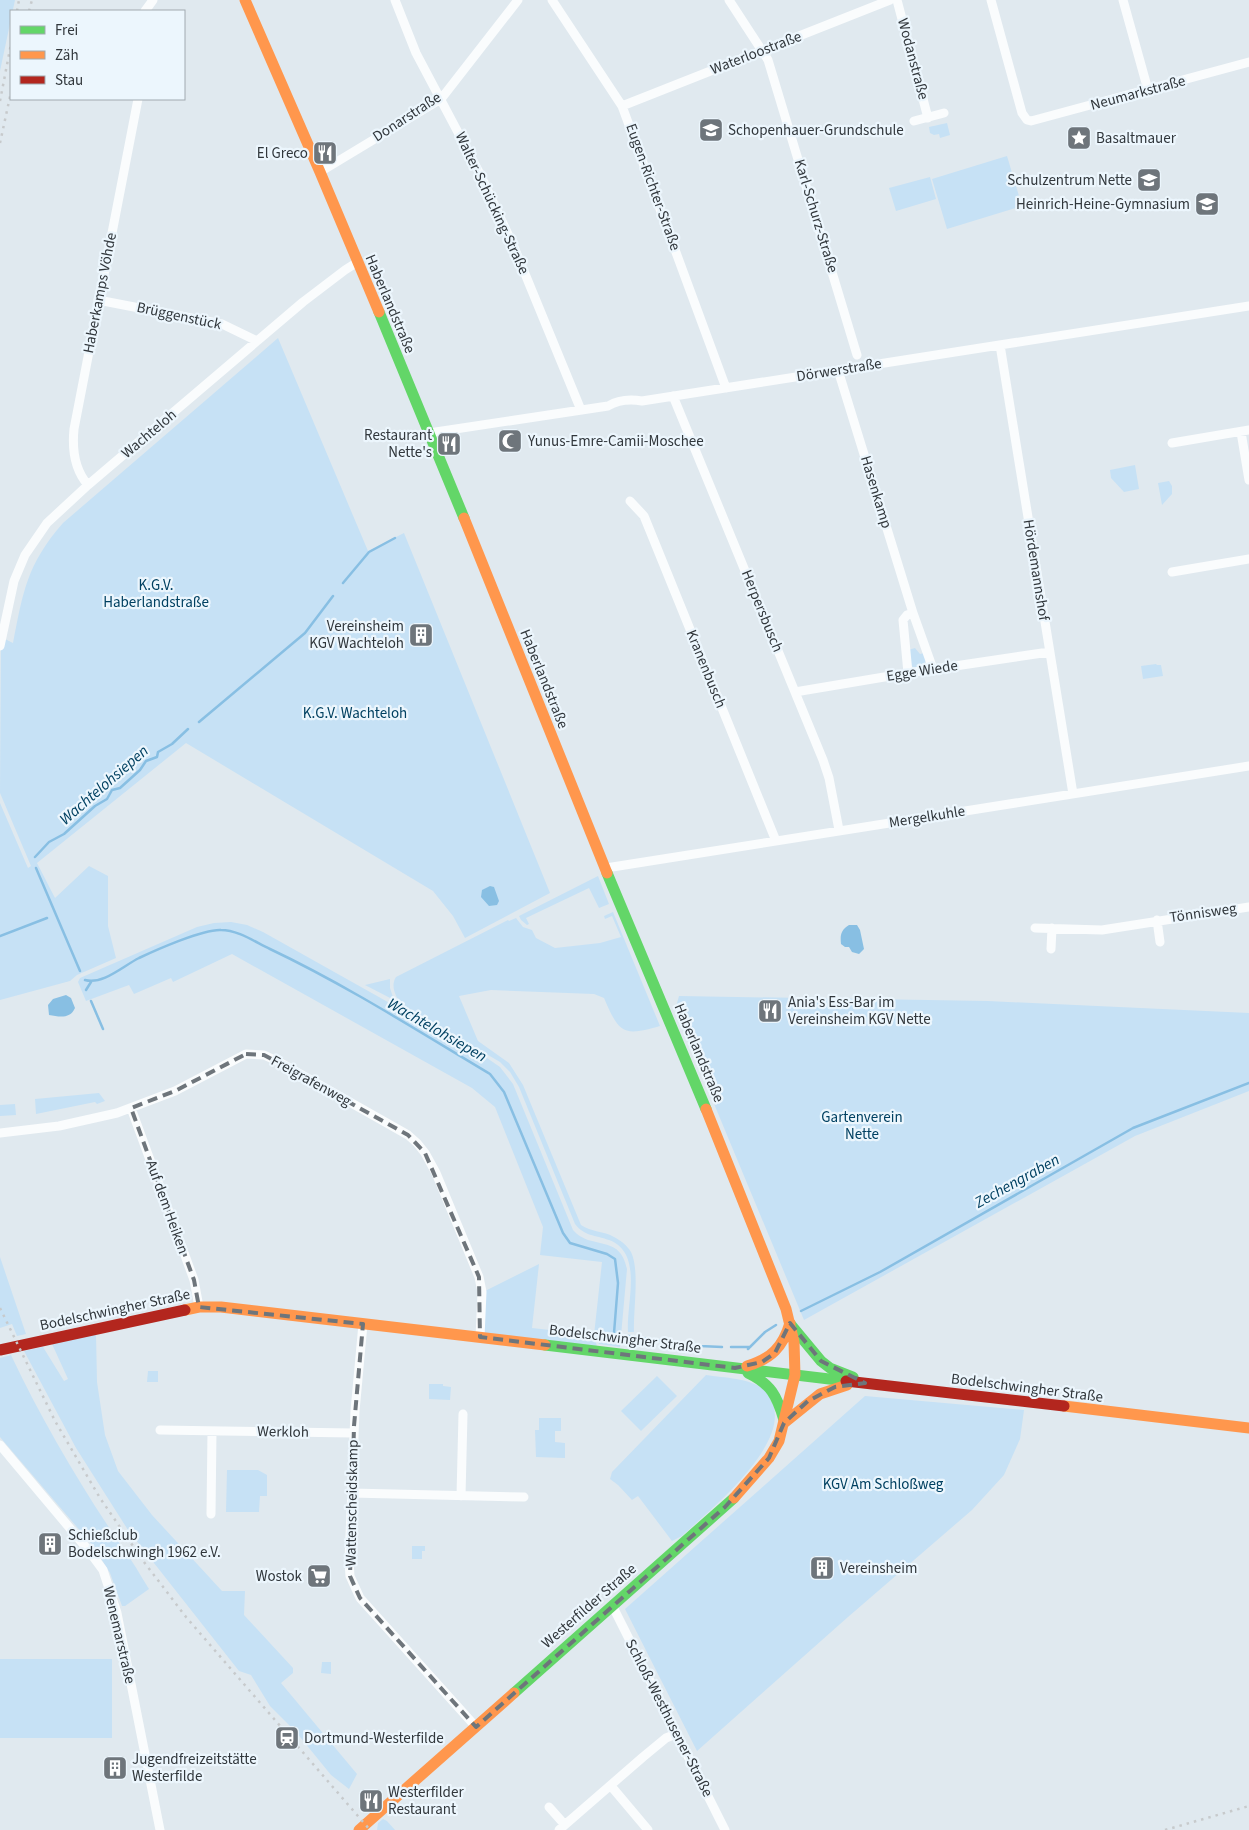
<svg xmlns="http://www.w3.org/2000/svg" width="1249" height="1830" font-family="'Source Sans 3',sans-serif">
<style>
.green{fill:#c6e1f5}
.water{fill:#88bfe3}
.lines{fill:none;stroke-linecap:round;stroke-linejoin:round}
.stream{stroke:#88bfe3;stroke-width:2.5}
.street{stroke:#fafcfd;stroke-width:9}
.fast{stroke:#63d668;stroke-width:11}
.slow{stroke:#ff974d;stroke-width:11}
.jam{stroke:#b3261e;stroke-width:11}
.rail{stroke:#c7cacc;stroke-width:2.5;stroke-dasharray:2.5 5;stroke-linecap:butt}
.marked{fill:none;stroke:#6e757b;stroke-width:4;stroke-dasharray:10 6;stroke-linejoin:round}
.labels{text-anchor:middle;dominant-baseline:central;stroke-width:4.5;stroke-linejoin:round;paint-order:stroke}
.street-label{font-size:15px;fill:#31373c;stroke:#ecf6fd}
.poi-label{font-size:15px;fill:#31373c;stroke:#ecf6fd;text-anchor:start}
.park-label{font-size:15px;fill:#004061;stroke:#ecf6fd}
.water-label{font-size:16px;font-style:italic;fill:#004061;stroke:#ecf6fd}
</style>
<rect width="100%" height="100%" fill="#e0e9ef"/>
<path class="green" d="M0,0H15L0,71Z
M947,123L950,135L940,138L939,134L934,135L930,133L929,127Z
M1007,156L1022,206L947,229L932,179Z
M930,177L936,199L896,211L889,188Z
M278,338L368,551L404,533L550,893L465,938L453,916L433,891L186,743L37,863L55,898L89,866L108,876V926L116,958L77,975L70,981L0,1000V803L28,868L31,866L0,793L1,637L13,643C23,592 27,564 63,523Z
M1135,465L1139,489L1124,492L1111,478L1110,470Z
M1169,481L1172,486V494L1162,505L1158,483Z
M915,648L920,654L924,653L926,660L923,667L915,668L911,666L908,650Z
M1156,664L1157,665H1161L1163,676L1143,679L1141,666Z
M598,876L609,904L599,908L589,888L526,918L529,924L527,925L521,920L519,916Z
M613,912L660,1026C623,1037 619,1033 604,998L594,994L491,990L459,996L478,1041L509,1063L523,1085L581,1225C591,1232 604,1231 614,1237C620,1240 627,1245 631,1252C640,1270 633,1311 634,1332H628C626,1303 644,1253 609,1240C595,1235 584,1236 575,1224L519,1087L510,1072L500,1062L401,1004C396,997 390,986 396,977L508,920L509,921L516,918L523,927L532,930L536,938L555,948L600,943L621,937L612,916L605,919L604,916Z
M231,922L247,925L263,932L484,1056L500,1067L513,1084L573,1230C591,1251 620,1233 627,1269L620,1347L599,1344L595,1338L598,1351L481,1337L483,1292L539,1264L532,1328L594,1335L602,1262L540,1255L543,1227L495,1107L472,1088L232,954L173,982L171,978L134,994L129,985L86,1001L78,982L80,978L197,927L214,923Z
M390,979V988L394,1000L365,985Z
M679,996L988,1001L1249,1013V1091L1135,1136L804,1320L675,1010Z
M99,1093L105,1101L97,1104L95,1102L36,1114L35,1099Z
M15,1104L16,1115L0,1116V1105Z
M0,1257L26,1334L17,1336L12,1324L0,1328Z
M96,1334L97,1382L105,1435L118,1471L152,1515L222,1591H245L244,1615L293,1668V1673L281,1683L357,1774L349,1789L331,1775L296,1732L270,1706L251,1675L239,1671L128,1530L76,1448L24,1351L43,1347L64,1381L68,1379L52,1344Z
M11,1355C45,1427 86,1495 131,1560C138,1570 143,1580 149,1589L125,1606H122L110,1573L94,1547L0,1437V1358Z
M148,1371H158V1382H147Z
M706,1375C725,1378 750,1378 765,1390C768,1392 770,1397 771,1400C794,1442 710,1510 682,1536L672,1541L638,1496L632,1500L618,1485L610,1479L612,1472Z
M657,1376L677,1396L641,1431L621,1411Z
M429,1384H443V1386L451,1387L450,1400L429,1399Z
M865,1396L1024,1410L1020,1439L1004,1475L972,1510L848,1617L697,1751L625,1609Z
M539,1418H561V1431H555V1442L565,1443V1458L536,1457L535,1430H539Z
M227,1470H258L267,1475V1496H260L259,1512H226Z
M412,1546H425V1551H422V1559H412Z
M0,1659H112V1738H0Z
M322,1662H331V1674L321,1673Z
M383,1819L387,1821L395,1830H377L378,1823Z"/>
<path class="water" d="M490,886L494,887L499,901L497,905L489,906L481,897L482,890Z
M849,925H857L860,930L864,949L859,954L852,952L849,947H845L841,944C840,935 841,930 849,925Z
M66,995L71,998L75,1008C70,1019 60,1017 49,1015L48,1005L53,999Z"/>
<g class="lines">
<path class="stream" d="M343,583L369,552L395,538
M199,722L305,633L333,596
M35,857L49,842L64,834L95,806L107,799L112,790L120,788L140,770L146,761L157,757L158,752L172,744L188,729
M36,868L80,971
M0,936L47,918
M85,980C103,985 123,966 139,958C156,950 203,929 221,930C238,930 255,942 270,949C346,985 418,1031 490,1074L504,1092L563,1233L570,1243L607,1254L615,1259L618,1283L614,1333L621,1335
M86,990L91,982
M91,1001L103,1029
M801,1311L880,1272L1133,1128L1249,1083
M628,1336L700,1346L722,1347
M731,1347H750
M748,1349L765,1332L776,1325"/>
<path class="street" d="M395,0L416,53L479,172L514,247L581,410
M552,0L622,106L726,388
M729,0L768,60L857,355
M897,0L928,118
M991,0L1022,113L1027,120L1031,121L1249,62
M1123,0L1148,90
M145,11L153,0
M622,106L890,0
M914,121L944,113
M320,172L441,99L518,0
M98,300L222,324L257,341
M1000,345L1073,794
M838,370L913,613
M673,396L823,760L829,778L839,830
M1241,432L1249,480
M429,433L608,406C618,400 630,399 642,401L1249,306
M1172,443L1249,430
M88,485C74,469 72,449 74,429L138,99
M630,501L644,516L776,841
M1172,572L1249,559
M0,646L14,581L25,555L47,523L88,485L303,302L345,270L356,263
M908,673L903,620L907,615L913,613L933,669
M795,692L908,673L1049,652
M606,868L1249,766
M1157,920L1160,942
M1035,928L1102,930L1249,907
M1051,949L1052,928
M131,1108L194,1280L199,1307
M0,1133L59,1126L117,1113L175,1091L246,1054L264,1055L279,1062L408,1135L417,1143L425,1153L436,1173L479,1277L482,1292L480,1337
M363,1324L355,1411L349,1561L350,1576L360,1598L476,1727
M160,1430L353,1433
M0,1445L89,1551L103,1570L117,1613L160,1830
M351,1493L524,1497
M461,1496L463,1414
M211,1514L212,1431
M612,1605L725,1830
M611,1786L648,1830
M549,1807L565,1825
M559,1830L643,1757L666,1738L676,1734"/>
<path class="fast" d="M379,312L464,518
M607,873L706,1109
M791,1325L821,1361L830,1368L853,1377
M545,1345L846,1381
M748,1373C771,1384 777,1396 784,1420
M514,1693L734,1498"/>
<path class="slow" d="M245,0L320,172L379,312
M464,518L607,873
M706,1109L786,1309L794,1342L795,1375L779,1441L769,1458L734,1498
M185,1310L199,1307H221L545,1345
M747,1366C771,1359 783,1347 790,1323
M1064,1406L1249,1428
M784,1423L820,1394L847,1385
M359,1830L514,1693"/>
<path class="jam" d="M0,1350L185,1310
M846,1381L1064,1406"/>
<path class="rail" d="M17,11L19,0
M29,11L32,0
M0,101L11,44
M0,143L11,92
M0,1308L55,1421L100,1498L144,1562L186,1617L370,1830
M1165,1830L1249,1806"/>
</g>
<path class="marked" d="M246,1054L264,1055L408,1135L425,1153L479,1277L480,1337L735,1368L762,1362L775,1353L790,1323L821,1361L865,1383L835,1387L808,1401L784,1423L769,1458L725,1507L476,1727L360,1598L350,1576L354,1426L363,1324L199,1307L194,1280L131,1108L175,1091Z"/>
<defs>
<symbol id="school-square" viewBox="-11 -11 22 22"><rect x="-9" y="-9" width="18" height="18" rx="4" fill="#6e757b" stroke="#ecf6fd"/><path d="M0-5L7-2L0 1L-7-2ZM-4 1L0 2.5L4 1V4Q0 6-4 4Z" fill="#fff"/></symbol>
<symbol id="sight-square" viewBox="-11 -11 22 22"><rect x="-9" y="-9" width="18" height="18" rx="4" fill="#6e757b" stroke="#ecf6fd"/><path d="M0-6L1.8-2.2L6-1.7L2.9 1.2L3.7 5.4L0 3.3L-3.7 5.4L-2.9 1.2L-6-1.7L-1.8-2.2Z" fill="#fff"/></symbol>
<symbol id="restaurant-square" viewBox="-11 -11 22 22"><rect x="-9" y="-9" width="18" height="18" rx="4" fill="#6e757b" stroke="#ecf6fd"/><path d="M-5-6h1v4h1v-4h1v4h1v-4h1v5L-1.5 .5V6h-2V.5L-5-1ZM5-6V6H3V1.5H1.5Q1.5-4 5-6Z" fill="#fff"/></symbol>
<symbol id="mosque-square" viewBox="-11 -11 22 22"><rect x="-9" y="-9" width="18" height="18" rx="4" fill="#6e757b" stroke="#ecf6fd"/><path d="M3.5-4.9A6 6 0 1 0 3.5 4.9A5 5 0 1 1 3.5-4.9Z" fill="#fff"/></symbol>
<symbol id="building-square" viewBox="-11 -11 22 22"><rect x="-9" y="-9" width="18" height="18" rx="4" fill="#6e757b" stroke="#ecf6fd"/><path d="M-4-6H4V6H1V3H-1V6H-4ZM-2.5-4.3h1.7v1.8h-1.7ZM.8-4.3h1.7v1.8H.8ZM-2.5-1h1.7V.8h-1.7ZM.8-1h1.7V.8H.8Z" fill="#fff"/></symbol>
<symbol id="supermarket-square" viewBox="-11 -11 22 22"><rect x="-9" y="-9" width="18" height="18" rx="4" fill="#6e757b" stroke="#ecf6fd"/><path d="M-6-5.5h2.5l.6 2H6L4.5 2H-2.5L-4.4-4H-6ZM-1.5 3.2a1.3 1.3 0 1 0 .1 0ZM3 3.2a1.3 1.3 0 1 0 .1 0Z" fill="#fff"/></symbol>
<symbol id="station-square" viewBox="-11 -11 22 22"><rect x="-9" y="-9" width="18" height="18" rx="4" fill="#6e757b" stroke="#ecf6fd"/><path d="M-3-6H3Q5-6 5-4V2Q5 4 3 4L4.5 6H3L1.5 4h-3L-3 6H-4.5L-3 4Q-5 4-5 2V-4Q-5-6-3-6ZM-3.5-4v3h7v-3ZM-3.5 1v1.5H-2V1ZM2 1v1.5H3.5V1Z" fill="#fff"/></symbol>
</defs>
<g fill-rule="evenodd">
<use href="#school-square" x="697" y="116" width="28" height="28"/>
<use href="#sight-square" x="1065" y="124" width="28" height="28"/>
<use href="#restaurant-square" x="311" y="139" width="28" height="28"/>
<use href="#school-square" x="1135" y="166" width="28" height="28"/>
<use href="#school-square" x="1193" y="190" width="28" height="28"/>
<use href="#mosque-square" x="496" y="427" width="28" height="28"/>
<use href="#restaurant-square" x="435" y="430" width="28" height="28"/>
<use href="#building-square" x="407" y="621" width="28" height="28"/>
<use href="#restaurant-square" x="756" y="997" width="28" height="28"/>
<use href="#building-square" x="36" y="1530" width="28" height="28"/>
<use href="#building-square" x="808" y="1554" width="28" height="28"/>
<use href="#supermarket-square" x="305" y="1562" width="28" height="28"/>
<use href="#station-square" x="273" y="1724" width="28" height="28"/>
<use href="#building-square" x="101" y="1754" width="28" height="28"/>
<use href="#restaurant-square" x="357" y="1787" width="28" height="28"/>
</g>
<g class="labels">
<g class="street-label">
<text transform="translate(756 53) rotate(-21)">Waterloostraße</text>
<text transform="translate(913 59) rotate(75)">Wodanstraße</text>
<text transform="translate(1138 93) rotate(-15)">Neumarkstraße</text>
<text transform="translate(407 117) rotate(-33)">Donarstraße</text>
<text transform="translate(653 187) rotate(70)">Eugen-Richter-Straße</text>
<text transform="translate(492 203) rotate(65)">Walter-Schücking-Straße</text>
<text transform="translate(816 216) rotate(73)">Karl-Schurz-Straße</text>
<text transform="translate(100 293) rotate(-79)">Haberkamps Vöhde</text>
<text transform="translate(390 304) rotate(67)">Haberlandstraße</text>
<text transform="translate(179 316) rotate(12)">Brüggenstück</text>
<text transform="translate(839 370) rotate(-9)">Dörwerstraße</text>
<text transform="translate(149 434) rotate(-40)">Wachteloh</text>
<text transform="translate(876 492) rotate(73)">Hasenkamp</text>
<text transform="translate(1036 570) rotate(81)">Hördemannshof</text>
<text transform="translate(762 611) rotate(68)">Herpersbusch</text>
<text transform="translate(706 669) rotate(68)">Kranenbusch</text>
<text transform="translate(922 671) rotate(-9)">Egge Wiede</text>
<text transform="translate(544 679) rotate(68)">Haberlandstraße</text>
<text transform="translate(927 817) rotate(-9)">Mergelkuhle</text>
<text transform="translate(1203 913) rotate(-8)">Tönnisweg</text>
<text transform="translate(699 1053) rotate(67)">Haberlandstraße</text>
<text transform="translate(311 1081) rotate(29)">Freigrafenweg</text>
<text transform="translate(167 1207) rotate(70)">Auf dem Heiken</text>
<text transform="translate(115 1310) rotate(-12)">Bodelschwingher Straße</text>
<text transform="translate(625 1339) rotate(7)">Bodelschwingher Straße</text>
<text transform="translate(1027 1388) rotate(7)">Bodelschwingher Straße</text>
<text transform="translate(283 1432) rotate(1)">Werkloh</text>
<text transform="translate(352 1503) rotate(-89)">Wattenscheidskamp</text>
<text transform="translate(589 1606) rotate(-41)">Westerfilder Straße</text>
<text transform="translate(119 1635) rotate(77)">Wenemarstraße</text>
<text transform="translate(669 1718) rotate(63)">Schloß-Westhusener-Straße</text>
</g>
<g class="poi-label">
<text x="728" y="130">Schopenhauer-Grundschule</text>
<text x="1096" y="138">Basaltmauer</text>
<text x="308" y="153" text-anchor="end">El Greco</text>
<text x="1132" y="180" text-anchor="end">Schulzentrum Nette</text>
<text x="1190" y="204" text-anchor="end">Heinrich-Heine-Gymnasium</text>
<text x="432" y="435" text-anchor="end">Restaurant<tspan x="432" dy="17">Nette's</tspan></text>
<text x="528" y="441">Yunus-Emre-Camii-Moschee</text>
<text x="404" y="626" text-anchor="end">Vereinsheim<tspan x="404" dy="17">KGV Wachteloh</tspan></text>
<text x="788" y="1002">Ania's Ess-Bar im<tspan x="788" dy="17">Vereinsheim KGV Nette</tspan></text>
<text x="68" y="1535">Schießclub<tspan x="68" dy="17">Bodelschwingh 1962 e.V.</tspan></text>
<text x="840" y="1568">Vereinsheim</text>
<text x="302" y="1576" text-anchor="end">Wostok</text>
<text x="304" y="1738">Dortmund-Westerfilde</text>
<text x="132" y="1759">Jugendfreizeitstätte<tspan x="132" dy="17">Westerfilde</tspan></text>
<text x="388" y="1792">Westerfilder<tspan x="388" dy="17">Restaurant</tspan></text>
</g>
<g class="park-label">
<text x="156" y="585">K.G.V.<tspan x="156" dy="17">Haberlandstraße</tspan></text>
<text x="355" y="713">K.G.V. Wachteloh</text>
<text x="862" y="1117">Gartenverein<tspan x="862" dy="17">Nette</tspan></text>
<text x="883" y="1484">KGV Am Schloßweg</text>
</g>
<g class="water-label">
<text transform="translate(104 785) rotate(-41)">Wachtelohsiepen</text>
<text transform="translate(437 1030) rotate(30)">Wachtelohsiepen</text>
<text transform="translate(1017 1181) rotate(-29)">Zechengraben</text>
</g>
</g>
<rect x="10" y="10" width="175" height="90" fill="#ecf6fd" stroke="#a1aab0"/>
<rect x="20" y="26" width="25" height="8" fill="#63d668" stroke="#a1aab0"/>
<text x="55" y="35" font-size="15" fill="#31373c">Frei</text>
<rect x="20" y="51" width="25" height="8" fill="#ff974d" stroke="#a1aab0"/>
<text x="55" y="60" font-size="15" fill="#31373c">Zäh</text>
<rect x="20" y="76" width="25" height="8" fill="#b3261e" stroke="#a1aab0"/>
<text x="55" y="85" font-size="15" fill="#31373c">Stau</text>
</svg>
